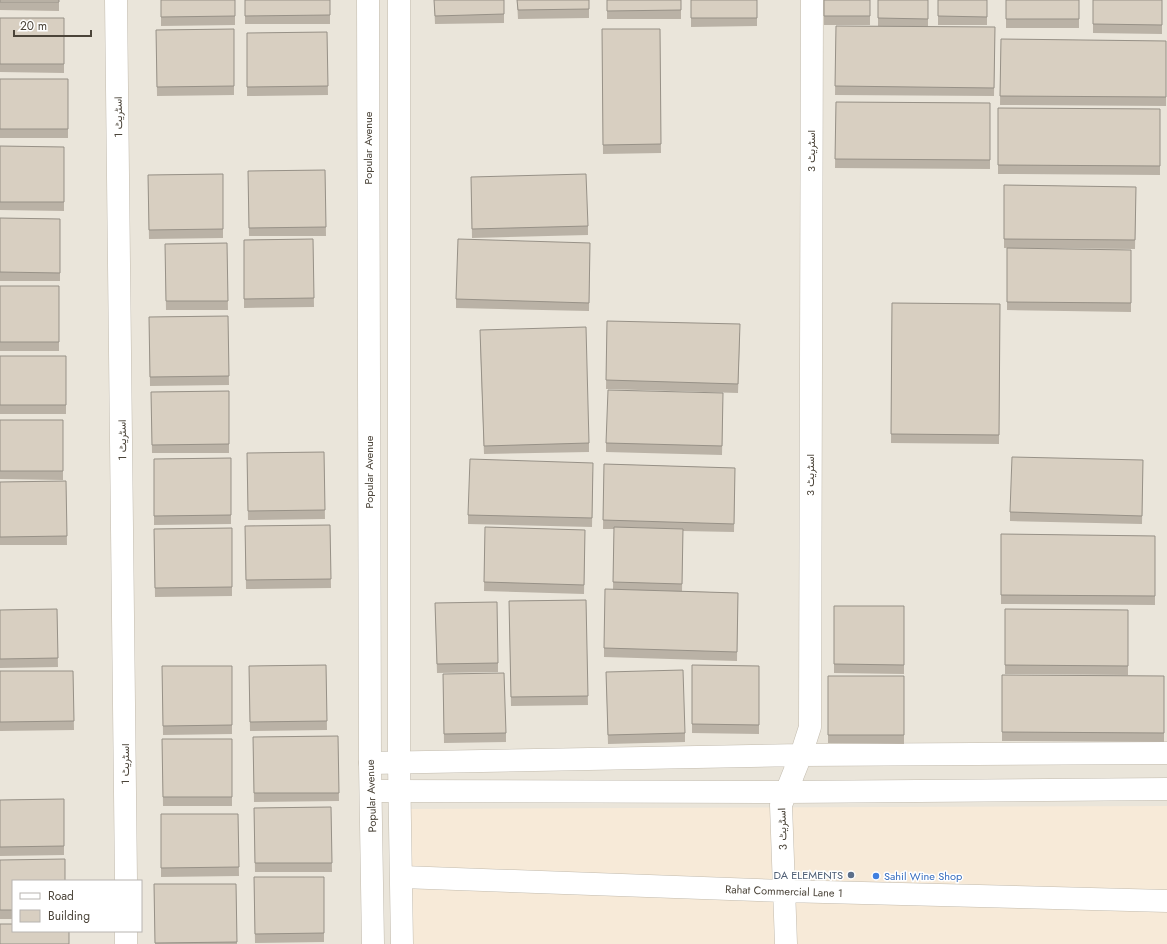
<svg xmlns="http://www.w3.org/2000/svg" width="1167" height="944" font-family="Jost,Vazirmatn,sans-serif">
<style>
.residential{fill:#eae5da;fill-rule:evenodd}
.commercial{fill:#f7ead8}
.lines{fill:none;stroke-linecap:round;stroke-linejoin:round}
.minor-casing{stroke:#c2bbae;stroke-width:23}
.tertiary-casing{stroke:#c2bbae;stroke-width:23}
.minor{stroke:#fff;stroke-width:22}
.tertiary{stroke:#fff;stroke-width:22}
.wall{fill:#bab2a6}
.building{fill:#d8cfc1;stroke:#979187}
.service-dot{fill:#5c6f8a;stroke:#fff;stroke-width:1.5}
.shop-dot{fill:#3f7fe0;stroke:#fff;stroke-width:1.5}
.labels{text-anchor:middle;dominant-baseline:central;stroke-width:3;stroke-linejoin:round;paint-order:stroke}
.street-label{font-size:11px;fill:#4b4439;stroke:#fff}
.service-label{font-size:11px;fill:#4e5e75;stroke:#fff;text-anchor:end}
.shop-label{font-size:11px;fill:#366cbe;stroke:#fff;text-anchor:start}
</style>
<rect width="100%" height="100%" fill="#f6f3ec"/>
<path class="residential" d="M0,0H1167V944H0ZM13,881H141V931H13Z"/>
<path class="commercial" d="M1167,806V944H407L408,809Z"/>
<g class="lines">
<defs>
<path id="minor" d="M116,0L126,881
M370,763L801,755L1167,753
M372,791L785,792L1167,789
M402,877L785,891L1167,901
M126,931V944
M786,944L781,805L801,755L810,727L812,0"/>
<path id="tertiary" d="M368,0L370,763L373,944
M399,0V763L402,944"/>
</defs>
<use href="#minor" class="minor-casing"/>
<use href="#tertiary" class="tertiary-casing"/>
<use href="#minor" class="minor"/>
<use href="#tertiary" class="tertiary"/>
</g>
<path class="wall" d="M0,0H59V11L0,10Z
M161,0H235V25L161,26Z
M245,0H330V24H245Z
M434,0H504V23L435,24Z
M517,0H589V18L518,19Z
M607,0H681V19H607Z
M691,0H757V26L691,27Z
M824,0H870V25H824Z
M878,0H928V27H995L994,96L835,95L836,26H878Z
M938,0H987V25H938Z
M1006,0H1079V28H1006Z
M1093,0H1162V34L1093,33Z
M0,18H64V73L0,72Z
M234,29V95L157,96L156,30Z
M602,29H660L661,153L603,154Z
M327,32L328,95L247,96V33Z
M1001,39L1166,41V106L1000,105Z
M0,79H68V138H0Z
M836,102L990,103V169L835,168Z
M998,108L1160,109V175L998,174Z
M0,146L64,147V211L0,210Z
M325,170L326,236H249L248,171Z
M223,174V238L149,239L148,175Z
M471,177L588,226V235L472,238Z
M1004,185L1136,187L1135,249L1004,248Z
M0,218L60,219V281H0Z
M313,239L314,307L244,308V240Z
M227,243L228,310H166L165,244Z
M590,243L589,311L456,308V299Z
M1007,248L1131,250V312L1007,310Z
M0,286H59V351H0Z
M892,303L1000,304L999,444L891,443Z
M228,316L229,385L150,386L149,317Z
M607,321L740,333L738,393L606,389Z
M480,339L589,443V452L484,454Z
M0,356H66V414H0Z
M229,391V453H152L151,392Z
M723,402L722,455L606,452V443Z
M0,420H63V480L0,479Z
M324,452L325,519L248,520L247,453Z
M231,458V524L154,525V459Z
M1143,460L1142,524L1010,521V512Z
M604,464L735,468L734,532L683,531L682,591L738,593L737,661L604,657V648L613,589L614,529H603Z
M593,472L592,527L468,524V515Z
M66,481L67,545H0V482Z
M330,525L331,588L246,589L245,526Z
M485,527L585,530L584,594L484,591Z
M232,528V596L155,597L154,529Z
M1001,534L1155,536V605L1001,604Z
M586,600L588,705L511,706L509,601Z
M435,603L498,663V672L437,673Z
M834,606H904V674L834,673Z
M57,609L58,667L0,668V610Z
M1005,609L1128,610V675L1005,674Z
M326,665L327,730L250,731L249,666Z
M692,665L759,666V734L692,733Z
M162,666H232V734L163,735Z
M0,671H73L74,730L0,731Z
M606,672L685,733V742L608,744Z
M443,674L506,733V742L444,743Z
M1002,675L1164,676V742L1002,741Z
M828,676H904V744L828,743Z
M338,736L339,801L254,802L253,737Z
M162,739H232V806H163Z
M64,799V855L0,856V800Z
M331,807L332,872H255L254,808Z
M161,814H238L239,876L161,877Z
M0,860L13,881V919H0Z
M254,877H324V942L255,943Z
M154,884H236L237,944H155Z"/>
<path class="building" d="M0,0H59V2H0Z
M161,0H235V16L161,17Z
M245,0H330V15L245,16Z
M434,0H504V14L435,16Z
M517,0H589V9L518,10Z
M607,0H681V10L607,11Z
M691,0H757V18H691Z
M824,0H870V16H824Z
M878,0H928V19L878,18Z
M938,0H987V17L938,16Z
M1006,0H1079V19H1006Z
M1093,0H1162V25L1093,24Z
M0,18H64V64H0Z
M836,26L995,27L994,88L835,86Z
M234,29V86L157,87L156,30Z
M602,29H660L661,144L603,145Z
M327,32L328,86L247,87V33Z
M1001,39L1166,41V97L1000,96Z
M0,79H68V129H0Z
M836,102L990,103V160L835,159Z
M998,108L1160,109V166L998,165Z
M0,146L64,147V202H0Z
M325,170L326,227L249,228L248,171Z
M223,174V229L149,230L148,175Z
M586,174L588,226L472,229L471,177Z
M1004,185L1136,187L1135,240L1004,239Z
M0,218L60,219V273L0,272Z
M313,239L314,298L244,299V240Z
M458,239L590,243L589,303L456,299Z
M227,243L228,301H166L165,244Z
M1007,248L1131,250V303L1007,302Z
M0,286H59V342H0Z
M892,303L1000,304L999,435L891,434Z
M228,316L229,376L150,377L149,317Z
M607,321L740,324L738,384L606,380Z
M586,327L589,443L484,446L480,330Z
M0,356H66V405H0Z
M608,390L723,393L722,446L606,443Z
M229,391V444L152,445L151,392Z
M0,420H63V471H0Z
M324,452L325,510L248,511L247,453Z
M1012,457L1143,460L1142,516L1010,512Z
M231,458V515L154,516V459Z
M470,459L593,463L592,518L468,515Z
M604,464L735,468L734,524L603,520Z
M66,481L67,536L0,537V482Z
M330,525L331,579L246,580L245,526Z
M485,527L585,530L584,585L484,582Z
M614,527L683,529L682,584L613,582Z
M232,528V587L155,588L154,529Z
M1001,534L1155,536V596L1001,595Z
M605,589L738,593L737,652L604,648Z
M586,600L588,696L511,697L509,601Z
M497,602L498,663L437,664L435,603Z
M834,606H904V665L834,664Z
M57,609L58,658L0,659V610Z
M1005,609L1128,610V666L1005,665Z
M326,665L327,721L250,722L249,666Z
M692,665L759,666V725L692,724Z
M162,666H232V725L163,726Z
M683,670L685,733L608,735L606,672Z
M0,671H73L74,721L0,722Z
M504,673L506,733L444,734L443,674Z
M1002,675L1164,676V733L1002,732Z
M828,676H904V735H828Z
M338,736L339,793H254L253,737Z
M162,739H232V797H163Z
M64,799V846L0,847V800Z
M331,807L332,863H255L254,808Z
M161,814H238L239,867L161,868Z
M65,859V881H13V910H0V860Z
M254,877H324V933L255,934Z
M154,884H236L237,942L155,943Z
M0,924H13V931H69V944H0Z"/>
<circle class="service-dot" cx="851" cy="875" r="4"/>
<circle class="shop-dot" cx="876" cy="876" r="4"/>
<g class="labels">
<g class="street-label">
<text transform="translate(118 117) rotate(-91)">اسٹریٹ 1</text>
<text transform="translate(368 148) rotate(-90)">Popular Avenue</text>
<text transform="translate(811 151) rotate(-90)">اسٹریٹ 3</text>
<text transform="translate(122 440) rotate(-91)">اسٹریٹ 1</text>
<text transform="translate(369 472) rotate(-90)">Popular Avenue</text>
<text transform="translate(810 475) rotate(-90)">اسٹریٹ 3</text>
<text transform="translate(125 764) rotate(-90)">اسٹریٹ 1</text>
<text transform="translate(371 796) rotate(-92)">Popular Avenue</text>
<text transform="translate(782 829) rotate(-92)">اسٹریٹ 3</text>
<text transform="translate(784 891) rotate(2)">Rahat Commercial Lane 1</text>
</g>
<g class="service-label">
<text x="843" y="875">DA ELEMENTS</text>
</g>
<g class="shop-label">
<text x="884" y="876">Sahil Wine Shop</text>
</g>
</g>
<rect x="12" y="880" width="130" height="52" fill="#ffffff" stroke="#b7b4b0"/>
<rect x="20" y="893" width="20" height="6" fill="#ffffff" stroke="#b7b4b0"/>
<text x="48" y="900" font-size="12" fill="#4b4439">Road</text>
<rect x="20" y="910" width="20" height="12" fill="#d8cfc1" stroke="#b7b4b0"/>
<text x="48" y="920" font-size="12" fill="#4b4439">Building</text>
<path d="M14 30v6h77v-6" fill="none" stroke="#4b4439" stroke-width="2"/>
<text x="20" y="30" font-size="12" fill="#4b4439" stroke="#ffffff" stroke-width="3" paint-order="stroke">20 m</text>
</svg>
